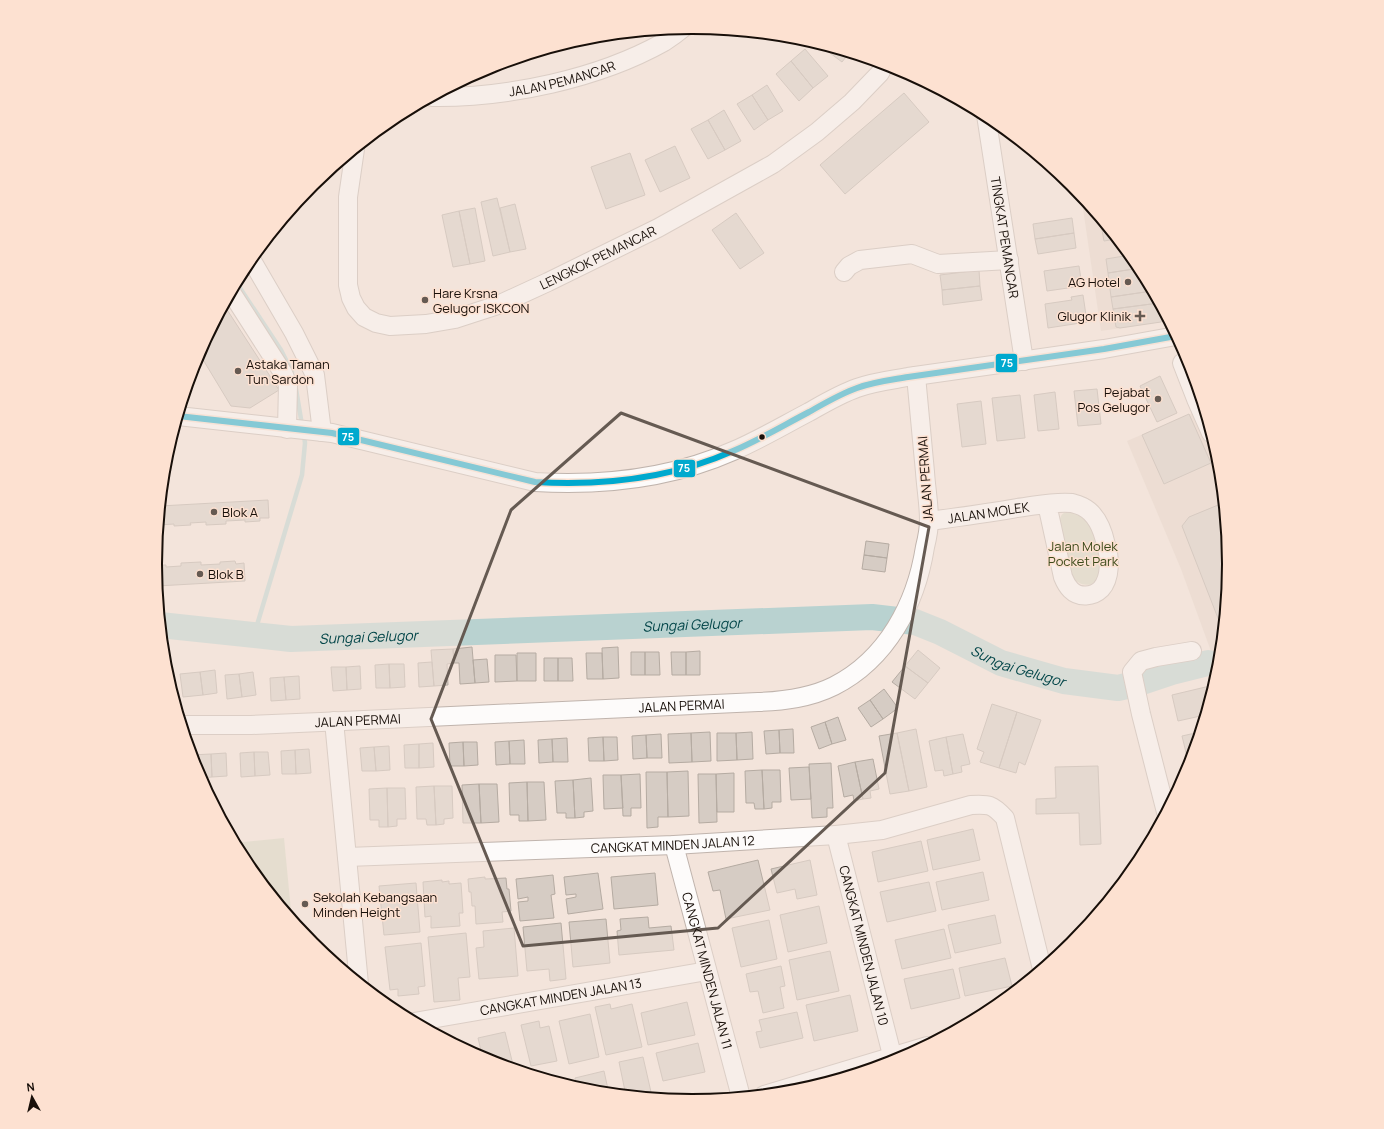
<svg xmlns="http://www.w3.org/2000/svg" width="1384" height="1129" font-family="Manrope,sans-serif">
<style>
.commercial{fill:#e6d6ca}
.green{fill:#d6d6c1}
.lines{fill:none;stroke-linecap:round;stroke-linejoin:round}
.stream{stroke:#b9d2d0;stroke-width:4.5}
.river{stroke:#b9d2d0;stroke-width:26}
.building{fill:#d6ccc4;stroke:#b5aba2}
.minor-casing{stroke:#c0b4ad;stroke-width:20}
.minor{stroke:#fdfbfa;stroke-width:18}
.bus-1-casing{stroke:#fde1d1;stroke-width:9}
.bus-1{stroke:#00a9ce;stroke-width:6}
.marked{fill:none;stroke:#655a52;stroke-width:3;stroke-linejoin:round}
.poi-dot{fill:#655a52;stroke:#fde1d1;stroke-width:1.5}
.bus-dot{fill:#180f09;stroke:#fde1d1;stroke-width:1.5}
.labels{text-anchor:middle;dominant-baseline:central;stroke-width:3;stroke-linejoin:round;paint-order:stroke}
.street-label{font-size:13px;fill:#180f09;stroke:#fde1d1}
.poi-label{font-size:13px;fill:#180f09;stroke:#fde1d1;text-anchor:start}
.park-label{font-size:13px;fill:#3c4b1b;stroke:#fde1d1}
.water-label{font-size:14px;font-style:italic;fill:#024548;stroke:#fde1d1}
.rim{fill:none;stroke:#180f09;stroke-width:2}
.line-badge{stroke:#fde1d1;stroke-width:1.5}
.badge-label{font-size:11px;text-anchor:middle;font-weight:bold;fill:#fff}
</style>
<rect width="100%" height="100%" fill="#f3e4db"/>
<path class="commercial" d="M1081,195L1139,266L1168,321L1101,331Z
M1204,408L1219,460L1229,565L1219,669L1210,671L1206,656L1212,654L1181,569L1127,441Z"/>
<path class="green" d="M1071,511C1078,514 1083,516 1088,522C1097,533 1108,572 1095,582C1087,589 1073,582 1070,573C1066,563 1065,551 1062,540C1061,536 1059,530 1059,525C1059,523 1060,518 1061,516C1063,512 1067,512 1071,511Z
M284,838L292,921L245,863L234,843Z"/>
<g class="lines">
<path class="stream" d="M236,282L281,350L292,372
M296,389L302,425
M254,635L302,475L305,443L304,435"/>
<path class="river" id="s1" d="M160,625L291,639L872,617L915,622L940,632L1001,663L1064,681L1118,688L1139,683L1172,672L1208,663"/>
</g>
<path class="building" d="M818,44L849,53L842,62Z
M805,49L828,76L813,88L791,61Z
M791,61L813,88L799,101L776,74Z
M918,79L929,85L919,86Z
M767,85L783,111L768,120L752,95Z
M904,93L929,122L845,194L820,165Z
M752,95L768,120L754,130L737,104Z
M724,110L741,141L725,150L708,120Z
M708,120L725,150L708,159L691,129Z
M675,146L690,178L660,192L645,160Z
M630,153L645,195L606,209L591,167Z
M497,198L510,252L493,256L481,202Z
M515,204L526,249L510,252L500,208Z
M475,208L485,261L470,264L459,211Z
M459,211L470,264L453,267L442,215Z
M736,213L764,253L740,269L712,230Z
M1072,218L1074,233L1035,239L1033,224Z
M1100,219L1116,239L1104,241Z
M1074,233L1076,248L1038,254L1035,239Z
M1130,255L1140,268L1108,273L1106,259Z
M1079,266L1082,286L1047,291L1044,271Z
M1140,268L1152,291L1111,297L1108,273Z
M979,270L980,286L942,290L940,275Z
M980,286L982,300L943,305L942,290Z
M1152,291L1159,303L1113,309L1111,297Z
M1083,295L1087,322L1048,328L1045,304L1072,300L1071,297Z
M1159,303L1165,316L1161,322L1120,328L1116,327L1113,309Z
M224,305L279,390L250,408L231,406L199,353Z
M1160,376L1177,413L1157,422L1140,386Z
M1097,389L1101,424L1078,426L1074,391Z
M1055,392L1059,429L1038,431L1034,395Z
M1020,395L1025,438L997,441L992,398Z
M981,401L986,444L962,447L957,404Z
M1189,414L1211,463L1164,484L1142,435Z
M268,500L269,518H260V521L245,522V520L226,521V524L206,525V522L190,523L191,525L174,526V524L158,525L160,506Z
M1223,503L1229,565L1223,631L1182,526L1189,517Z
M866,541L889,544L887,558L864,555Z
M864,555L887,558L885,572L862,569Z
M235,561L236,564L244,563L245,581L157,586L155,565H166V567L181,566V563L201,562V565L220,564V562Z
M472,647L475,683L460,684L459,663H454L453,649Z
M618,647L619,678L603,679L602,648Z
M453,649L454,663L447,664L448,685L434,686L431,650Z
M918,650L940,668L928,683L905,666Z
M700,651V675H686V652Z
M631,652H645V675H631Z
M645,652H659L660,675H645Z
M671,652H686V675H672Z
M517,653H536V681H517Z
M586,653H602L603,679H587Z
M495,655H516L517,681L495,682Z
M544,658H558V681H544Z
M558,658H572L573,681H558Z
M487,659L489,682L475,683L473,660Z
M432,662L434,686L419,687L418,663Z
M389,664L390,688H376L375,665Z
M389,664H404L405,687L390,688Z
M360,666L361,689L347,690L346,667Z
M905,666L928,683L915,699L892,682Z
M331,667H346L347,690L333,691Z
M215,670L217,693L203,695L200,672Z
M166,672L172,673L170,685Z
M200,672L203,695L183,697L180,674Z
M253,672L256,695L242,697L239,674Z
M239,674L242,697L227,699L225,675Z
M299,676L300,699L286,700L284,677Z
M284,677L286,700L271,701L270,678Z
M1214,685L1205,715L1178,721L1172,695Z
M884,689L898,708L883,719L870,700Z
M870,700L883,719L871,727L858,708Z
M992,704L1017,712L999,768L980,762L984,752L977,749Z
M1017,712L1041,720L1025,765L1019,762L1016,773L999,768Z
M838,717L846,740L832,744L825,722Z
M825,722L832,744L819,749L811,727Z
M793,729L794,753H780L779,730Z
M916,729L927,787L909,791L897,733Z
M779,730L780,753L766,754L764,731Z
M710,732L711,761L692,762L691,733Z
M752,732L753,759L737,760L736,733Z
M1200,732L1190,764L1189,765L1182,736Z
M691,733L692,762L669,763L668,734Z
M717,733H736L737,760L717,761Z
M897,733L909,791L890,794L879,736Z
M661,734L662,758H647L646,735Z
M963,734L970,764L961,766L962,772L953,774L946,737Z
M646,735L647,758L633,759L632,736Z
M603,737L604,761H589L588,738Z
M603,737H617L618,760L604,761Z
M946,737L953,774L944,776L943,770L935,771L929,741Z
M567,738L568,762H553L552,739Z
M552,739L553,762L539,763L538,740Z
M524,740L525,764H510L509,741Z
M509,741L510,764L496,765L495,742Z
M463,742H477L478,765L464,766Z
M463,742L464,766H450L449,743Z
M433,743L434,767L419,768V744Z
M419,744V768H405L404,745Z
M389,746L390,770L376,771L374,747Z
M374,747L376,771H362L360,748Z
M309,749L311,773L296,774L295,750Z
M295,750L296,774H282L281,751Z
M254,752H268L270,775L255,776Z
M254,752L255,776L241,777L240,753Z
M226,753L227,776L212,777L211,754Z
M211,754L212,777L200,778L195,770L191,755Z
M873,759L879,789L870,791L871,798L863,799L855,762Z
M855,762L863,799L854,801L853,795L844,797L838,766Z
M831,763L833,808H827V817L812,818L809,764Z
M1098,766L1101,844L1080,845L1079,813L1036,814V799L1056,798L1055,767Z
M809,767L811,799L791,800L789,768Z
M762,770H780L781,802H772V808L764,809Z
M762,770L764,809H755L754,803H746L745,771Z
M688,771L689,816L668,817L667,772Z
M646,772H667L668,817H658V827L647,828Z
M734,773V812H717L716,774Z
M640,774L641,808H631V816H623L621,775Z
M698,774H716L717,822L699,823Z
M603,775H621L623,808L604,809Z
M591,778L593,811L584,812V817L575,818L573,780Z
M573,780L575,818H566V813H557L555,781Z
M527,782H544L546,820L528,821Z
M527,782L528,821H519V815H510L509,783Z
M479,784H497L499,822L481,823Z
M479,784L481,823H463L462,785Z
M434,786H452L453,818L444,819V824L436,825Z
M434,786L436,825H427L426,819H417L416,787Z
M387,788H405L406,819H397V826L388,827Z
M387,788L388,827H379V820H370L369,789Z
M973,829L980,860L933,870L927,840Z
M921,841L928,871L878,882L872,852Z
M758,860L770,910L726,919L720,890L713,891L708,872Z
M810,860L817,895L797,899L795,889L777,893L771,869Z
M983,872L989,900L942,910L936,882Z
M598,873L603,909L568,914L566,899L576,897V894L566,895L564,877Z
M655,873L658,905L614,909L611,877Z
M553,875L555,894L551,895L554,918L520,921L518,902L528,901V897L518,899L516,879Z
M485,877V879L506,878L507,889H509L511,911L502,912L503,922L476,924L475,906H472L471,892H469L468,879Z
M442,880V882L449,881V884L461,883L463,913H459L460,926L431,928V916L425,917L423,882Z
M929,882L936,911L887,922L880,892Z
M416,883L420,932L384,935L379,886Z
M819,906L827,943L788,952L780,915Z
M995,915L1001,943L955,953L948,925Z
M648,917L649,928L671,926L674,950L619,955L617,931L621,930L620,919Z
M606,919L610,963L573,967L569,922Z
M769,920L777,959L741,967L732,928Z
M561,923L566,979L550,981L549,969L527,971L523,927Z
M514,928L518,976L479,979L476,948L484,947L483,931Z
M944,929L951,958L902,969L895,940Z
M1084,931L1074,943L1071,933Z
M466,933L470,977L458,978L460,1000L434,1002L428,937Z
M421,943L425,986L418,987L419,994L398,996V989L390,990L385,947Z
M830,951L839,991L797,1000L789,960Z
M1005,958L1012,986L965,996L959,968Z
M781,966L785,986L780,987L784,1008L763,1013L758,991L750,992L746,974Z
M953,969L960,998L911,1009L904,979Z
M850,995L858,1031L814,1041L806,1005Z
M687,1002L695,1035L648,1045L641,1013Z
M610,1004L611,1009L632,1004L642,1047L606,1055L595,1007Z
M797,1012L803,1038L760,1048L756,1032L762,1031L759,1020Z
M590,1014L599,1057L569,1064L559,1021Z
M539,1021L540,1028L549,1026L557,1061L531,1066L521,1025Z
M505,1032L514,1069L483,1059L478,1038Z
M698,1043L705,1072L663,1081L656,1053Z
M469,1045L471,1053L460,1047Z
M643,1057L651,1092L633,1096H626L619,1062Z
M604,1071L609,1094L587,1092L577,1089L575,1078Z"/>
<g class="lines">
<defs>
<g id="minor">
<path id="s2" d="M432,97C507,98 598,79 664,42C670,38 677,33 683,28"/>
<path id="s3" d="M986,115L1024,361"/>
<path id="s4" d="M355,149L348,197V285L351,298L356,308L364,317L376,323L390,326L426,324L455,319L498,305L548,282L658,228L773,164L817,132L852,102L880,73L885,64"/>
<path d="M251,259L294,333L315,375L322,432"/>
<path d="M844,272L849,266L860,260L912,254L938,264L1009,260"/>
<path d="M231,292L283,373L288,385L287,429"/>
<path d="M1182,363L1196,399L1211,433"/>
<path d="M178,416L332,433L535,482C604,486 670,479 733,451C759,440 784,425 809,412C825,403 840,394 857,388C873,382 891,380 908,377L1104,349L1176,336"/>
<path id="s5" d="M929,521C959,517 988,513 1017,508C1035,506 1054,501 1072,503C1075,504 1080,505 1083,507C1097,514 1103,531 1106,545C1110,557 1111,578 1101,589C1093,597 1079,598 1071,590C1067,586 1065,582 1063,577L1047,504"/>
<path d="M334,721L359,984"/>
<path id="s6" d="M182,725H251L321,722L758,702C784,701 810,698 834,686C887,659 916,604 925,547C927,539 929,529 929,520C929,504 926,488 925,472C922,440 919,408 916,376"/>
<path d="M1166,812L1141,714L1132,672L1141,661L1156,657L1192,651"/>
<path id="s7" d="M836,835L892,1055"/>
<path id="s8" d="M674,845L741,1097"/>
<path id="s9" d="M347,857L674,845L836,835L882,830L971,805C989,804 992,804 1005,818L1042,969"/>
<path id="s10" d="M414,1022L707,971"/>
<path d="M764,1095L927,1046"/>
</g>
</defs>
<use href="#minor" class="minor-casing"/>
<use href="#minor" class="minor"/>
<defs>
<path id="bus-1" d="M178,416L332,433L535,482C604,486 670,479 733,451C759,440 784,425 809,412C825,403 840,394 857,388C873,382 891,380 908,377L1104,349L1176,336"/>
</defs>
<use href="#bus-1" class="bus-1-casing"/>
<use href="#bus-1" class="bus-1"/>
</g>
<path d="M0 0H1384V1129H0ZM621,413L929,527L885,773L718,928L523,946L431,719L511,510Z" fill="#f3e4db" fill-opacity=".55" fill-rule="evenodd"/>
<path class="marked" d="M621,413L929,527L885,773L718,928L523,946L431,719L511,510Z"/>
<g class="poi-dot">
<circle cx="1128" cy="282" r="4"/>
<circle cx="425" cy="300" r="4"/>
<path d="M1138 310h4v4h4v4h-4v4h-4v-4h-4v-4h4z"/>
<circle cx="238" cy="371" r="4"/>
<circle cx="1158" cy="399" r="4"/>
<circle cx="214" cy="512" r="4"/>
<circle cx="200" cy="574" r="4"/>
<circle cx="305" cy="904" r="4"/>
</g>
<circle class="bus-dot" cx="762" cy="437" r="3.5"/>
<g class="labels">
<g class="street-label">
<text stroke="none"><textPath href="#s2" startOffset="132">JALAN PEMANCAR</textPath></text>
<text stroke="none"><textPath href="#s3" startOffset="124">TINGKAT PEMANCAR</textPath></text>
<text stroke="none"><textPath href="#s4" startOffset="422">LENGKOK PEMANCAR</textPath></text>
<text transform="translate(925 479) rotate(-94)">JALAN PERMAI</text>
<text stroke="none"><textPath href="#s5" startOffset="60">JALAN MOLEK</textPath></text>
<text stroke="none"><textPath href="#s6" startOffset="500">JALAN PERMAI</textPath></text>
<text stroke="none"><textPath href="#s6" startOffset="176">JALAN PERMAI</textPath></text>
<text stroke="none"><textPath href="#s9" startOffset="326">CANGKAT MINDEN JALAN 12</textPath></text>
<text stroke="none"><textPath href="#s7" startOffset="114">CANGKAT MINDEN JALAN 10</textPath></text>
<text stroke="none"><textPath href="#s8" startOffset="130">CANGKAT MINDEN JALAN 11</textPath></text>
<text stroke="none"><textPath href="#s10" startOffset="149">CANGKAT MINDEN JALAN 13</textPath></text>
</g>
<g class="poi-label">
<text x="1120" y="282" text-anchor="end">AG Hotel</text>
<text x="433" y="293">Hare Krsna<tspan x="433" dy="15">Gelugor ISKCON</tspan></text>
<text x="1131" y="316" text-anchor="end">Glugor Klinik</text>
<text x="246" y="364">Astaka Taman<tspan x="246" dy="15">Tun Sardon</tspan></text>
<text x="1150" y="392" text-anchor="end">Pejabat<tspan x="1150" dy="15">Pos Gelugor</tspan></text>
<text x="222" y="512">Blok A</text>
<text x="208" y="574">Blok B</text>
<text x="313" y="897">Sekolah Kebangsaan<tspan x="313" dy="15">Minden Height</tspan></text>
</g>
<g class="park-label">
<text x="1083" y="546">Jalan Molek<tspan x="1083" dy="15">Pocket Park</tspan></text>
</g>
<g class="water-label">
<text stroke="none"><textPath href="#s1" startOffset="533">Sungai Gelugor</textPath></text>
<text stroke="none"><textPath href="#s1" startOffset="209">Sungai Gelugor</textPath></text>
<text stroke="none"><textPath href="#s1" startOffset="869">Sungai Gelugor</textPath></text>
</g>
</g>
<path d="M0 0H1384V1129H0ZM162 564a530 530 0 1 1 1060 0a530 530 0 1 1-1060 0Z" fill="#fde1d1" fill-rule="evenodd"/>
<path class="rim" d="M162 564a530 530 0 1 1 1060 0a530 530 0 1 1-1060 0Z"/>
<g class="line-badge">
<rect x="995" y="353" width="23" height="20" rx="4" fill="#00a9ce"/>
<rect x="337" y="427" width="23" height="19" rx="4" fill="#00a9ce"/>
<rect x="673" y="459" width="23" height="19" rx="4" fill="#00a9ce"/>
</g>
<g class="badge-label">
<text x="1007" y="367">75</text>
<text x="348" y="441">75</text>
<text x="684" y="472">75</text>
</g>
<g transform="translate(32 1097) rotate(352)" stroke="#fde1d1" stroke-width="3" paint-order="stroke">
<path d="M0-3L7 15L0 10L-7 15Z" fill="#180f09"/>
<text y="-6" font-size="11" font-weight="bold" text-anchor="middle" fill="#180f09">N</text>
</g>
</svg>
